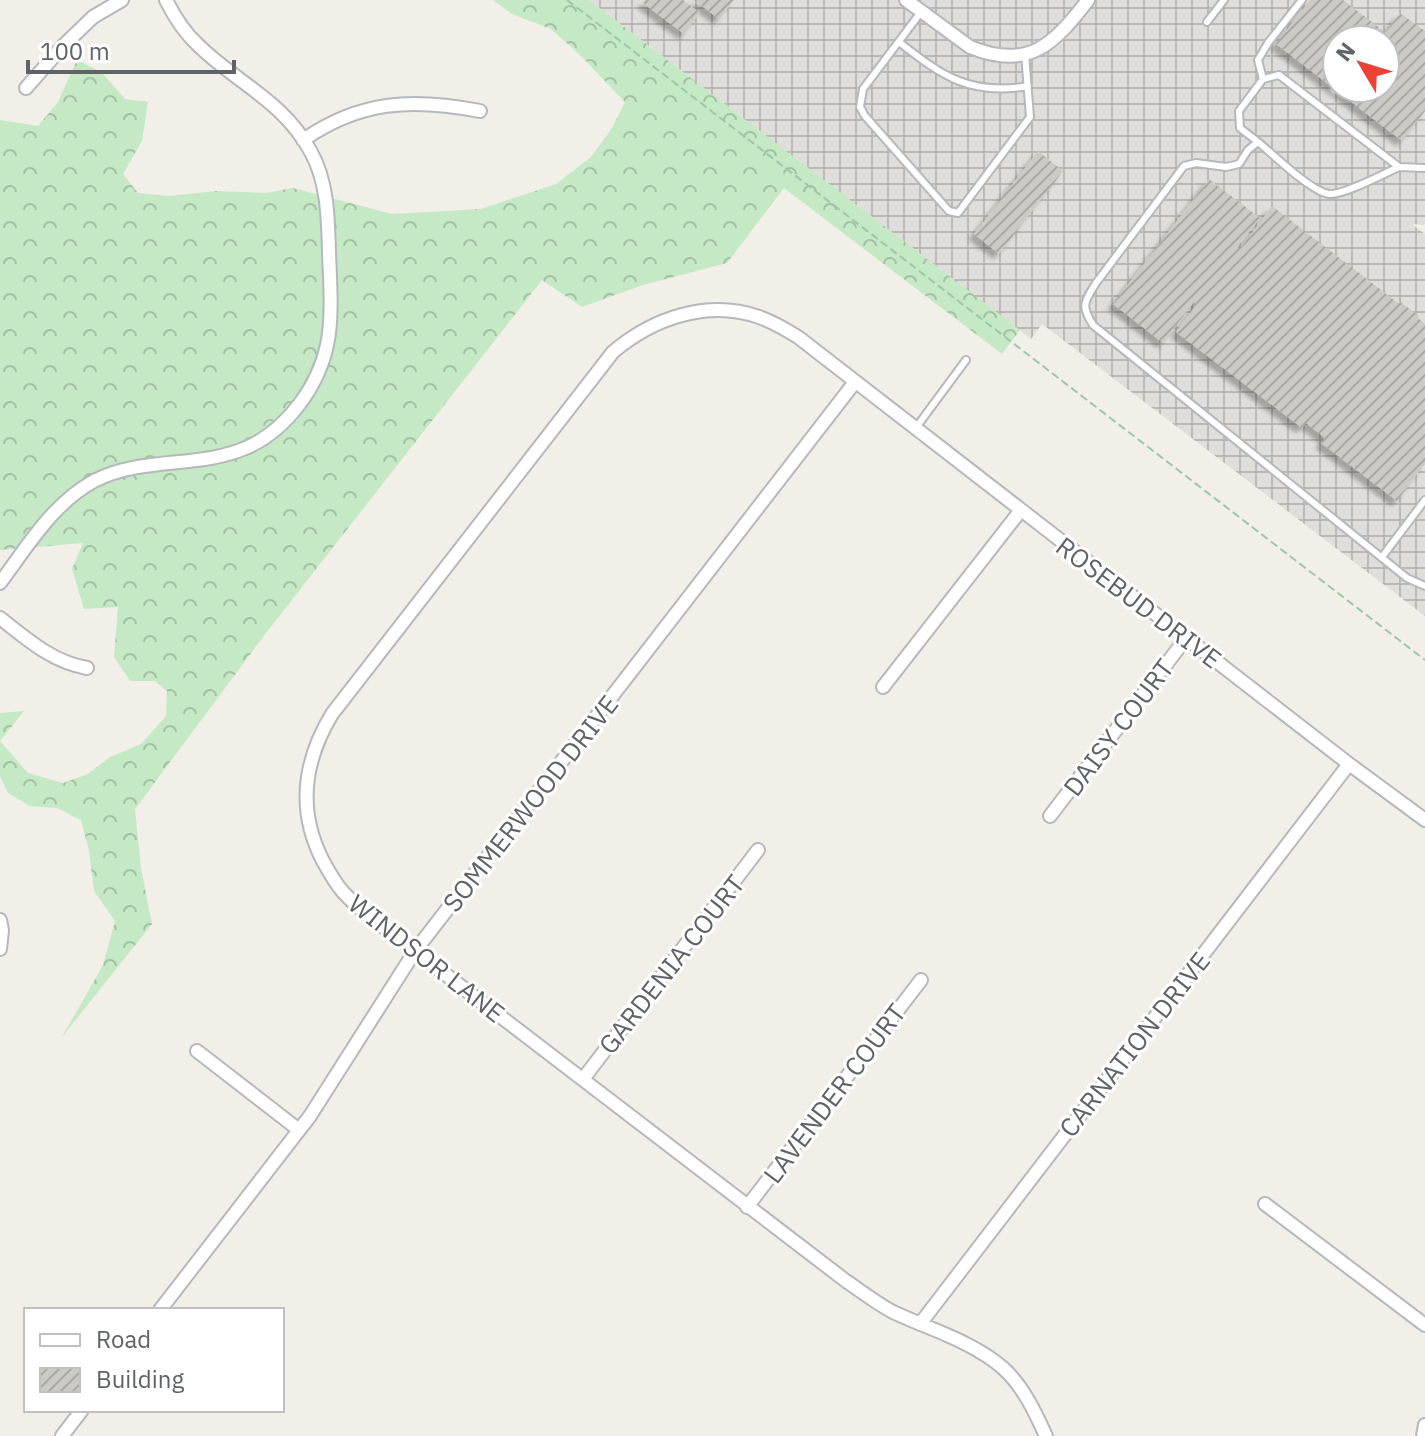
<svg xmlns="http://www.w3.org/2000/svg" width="1425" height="1436" font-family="'IBM Plex Sans',sans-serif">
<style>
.industrial{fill:url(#industrial-grid);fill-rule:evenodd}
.forest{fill:url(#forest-crowns)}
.building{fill:url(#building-hatch);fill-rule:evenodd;filter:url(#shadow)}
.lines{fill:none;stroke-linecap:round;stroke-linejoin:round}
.service-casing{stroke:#b5b8bc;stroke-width:10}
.minor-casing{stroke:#b5b8bc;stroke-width:16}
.path{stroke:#9cc7a9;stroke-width:2;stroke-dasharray:8 4;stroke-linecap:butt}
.service{stroke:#fff;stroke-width:6}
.minor{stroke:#fff;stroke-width:12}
.labels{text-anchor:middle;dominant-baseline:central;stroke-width:6;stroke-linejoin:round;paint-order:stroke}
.street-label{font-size:26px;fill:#5f6368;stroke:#fff}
</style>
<defs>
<pattern id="industrial-grid" width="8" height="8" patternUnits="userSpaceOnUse" patternTransform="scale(2)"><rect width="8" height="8" fill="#e0deda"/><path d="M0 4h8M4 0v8" fill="none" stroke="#b9b8b5"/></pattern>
<pattern id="forest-crowns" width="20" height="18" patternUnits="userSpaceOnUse" patternTransform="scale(2)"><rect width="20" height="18" fill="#c5e8c5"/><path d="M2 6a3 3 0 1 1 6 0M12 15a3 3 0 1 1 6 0" fill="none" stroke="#a3c0a4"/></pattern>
<pattern id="building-hatch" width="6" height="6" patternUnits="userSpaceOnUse" patternTransform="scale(2)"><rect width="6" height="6" fill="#cccac5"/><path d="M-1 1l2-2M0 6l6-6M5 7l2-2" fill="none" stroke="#a9a8a4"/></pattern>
<filter id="shadow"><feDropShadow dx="-5.5" dy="5.5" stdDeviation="2" flood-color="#0004"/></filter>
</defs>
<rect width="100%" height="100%" fill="#f1efe8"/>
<path class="industrial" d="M589,0H1425V225L1412,224L1425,234V616L1042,324L1031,339ZM1337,40H1385V88H1337Z"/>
<path class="forest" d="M493,0H589L1020,330L1002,354L784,188L727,263L643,285L582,307L542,280L266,633L135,809L141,868L152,924L62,1037L103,965L115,921L94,891L89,851L81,820L57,808L30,806L8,793L0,776V713L24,711L0,741L28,773L63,783L88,774L110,757L141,744L166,716L167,691L155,681H130L114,657L118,607L84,609L72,569L83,543L0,550V120L38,126L58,102L77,60L101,72L125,99L148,102L142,141L123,174L138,193L169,196L216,191L266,193L293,188L392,214L481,209L556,184L591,157L612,128L625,102L579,54L551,29L512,14Z"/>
<path class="building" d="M645,0H683L700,13L684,34L643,3Z
M694,0H734L719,19Z
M1310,0H1343L1385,32L1400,13L1425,31V111L1402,141L1276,44ZM1337,40H1385V88H1337Z
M1038,151L1063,171L999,254L974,234Z
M1209,179L1260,218L1237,247L1240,249L1272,206L1398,303L1399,301L1419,316L1418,318L1425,324V464L1397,501L1321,443L1325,438L1306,423L1302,428L1176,332L1197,304L1194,302L1163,343L1113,304Z"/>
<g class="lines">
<defs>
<path id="service" d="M921,12L863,89L860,107L865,116L949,211L958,213L1030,117L1025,54
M1207,22L1224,0
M899,42C942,76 970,96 1028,86
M1263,79L1258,60L1268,43L1302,0
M1258,142C1274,155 1310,191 1329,194C1342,196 1385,173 1399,167
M1425,168L1399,167L1279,75L1263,79L1239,111L1240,128L1258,142L1248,150L1239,164L1226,167L1196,163L1184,166L1096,283C1085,301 1080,305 1093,325L1407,578L1425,586
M915,429L966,360
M1382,557L1425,500"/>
<path id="minor" d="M906,0L970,47C1029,71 1054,44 1088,0
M26,88L63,46L93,17L122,0
M303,140C361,100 413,98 480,111
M0,583C27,547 53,503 94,481C142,456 199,469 248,447C287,429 318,387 327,345C333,317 330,281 329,253C328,219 328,183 311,152C283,100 236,83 197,44C184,32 174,16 166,0
M0,618C27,639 52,662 87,668
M883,687L1021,510
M1050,816L1187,637
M0,920L2,930L0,949
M197,1051L299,1130
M583,1079L758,850
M1265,1204L1425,1325
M747,1207L921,980
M160,1310L310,1116L415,951L855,382
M920,1324L1349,764
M62,1436L82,1410
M1046,1436C1035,1412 1023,1386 1003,1368C972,1341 929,1329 893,1312C876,1303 861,1291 846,1281L415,951C391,932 364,915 343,892C335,883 329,872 323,861C297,811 303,762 332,714L613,352C653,318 708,299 759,317C773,322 785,329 798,337L1349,764L1425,820
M1423,1436L1425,1425"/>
</defs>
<use href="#service" class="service-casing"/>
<use href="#minor" class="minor-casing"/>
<path class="path" d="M567,0L1425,660"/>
<use href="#service" class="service"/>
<use href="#minor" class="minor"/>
</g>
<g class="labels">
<g class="street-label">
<text transform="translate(1139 602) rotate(37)">ROSEBUD DRIVE</text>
<text transform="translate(1118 727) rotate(-53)">DAISY COURT</text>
<text transform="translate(530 803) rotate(-52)">SOMMERWOOD DRIVE</text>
<text transform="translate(427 958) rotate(38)">WINDSOR LANE</text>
<text transform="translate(671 964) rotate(-52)">GARDENIA COURT</text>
<text transform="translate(1134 1044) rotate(-52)">CARNATION DRIVE</text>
<text transform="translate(834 1093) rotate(-53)">LAVENDER COURT</text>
</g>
</g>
<rect x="24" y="1308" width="260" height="104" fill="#ffffff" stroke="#bfc1c3" stroke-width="2"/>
<rect x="40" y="1334" width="40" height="12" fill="#ffffff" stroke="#bfc1c3" stroke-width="2"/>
<text x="96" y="1348" font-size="24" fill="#5f6368">Road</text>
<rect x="40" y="1368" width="40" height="24" fill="url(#building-hatch)" stroke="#bfc1c3" stroke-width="2"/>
<text x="96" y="1388" font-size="24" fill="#5f6368">Building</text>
<g transform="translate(1361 64) rotate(308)"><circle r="38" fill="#ffffff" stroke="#bfc1c3" stroke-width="2"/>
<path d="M0-6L14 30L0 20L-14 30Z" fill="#ea4335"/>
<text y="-12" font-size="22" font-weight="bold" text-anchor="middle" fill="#5f6368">N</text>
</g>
<path d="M28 60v12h206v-12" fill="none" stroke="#5f6368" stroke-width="4"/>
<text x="40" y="60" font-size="24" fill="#5f6368" stroke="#ffffff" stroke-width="6" paint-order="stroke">100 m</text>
</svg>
